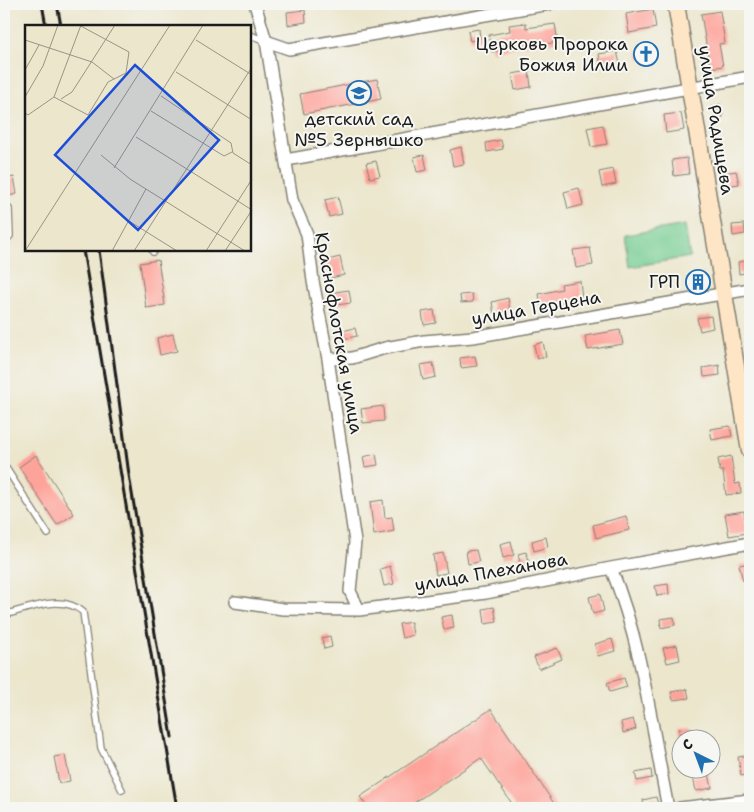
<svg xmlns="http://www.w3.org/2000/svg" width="754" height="812" font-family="'Shantell Sans',sans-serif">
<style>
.green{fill:#75cc91;stroke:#487456}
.building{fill:#fea39a}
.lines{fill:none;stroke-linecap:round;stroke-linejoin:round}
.lane-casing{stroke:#848174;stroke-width:8}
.street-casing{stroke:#848174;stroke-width:14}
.secondary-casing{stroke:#848174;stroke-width:19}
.lane{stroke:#fff;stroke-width:5.5}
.street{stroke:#fff;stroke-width:11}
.secondary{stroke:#fee5c5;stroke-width:16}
.rail{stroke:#1c1c1c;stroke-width:3}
.labels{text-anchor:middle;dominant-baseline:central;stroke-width:4;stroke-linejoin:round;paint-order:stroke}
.poi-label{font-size:18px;fill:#1c1c1c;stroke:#f6f6f2;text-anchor:end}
.street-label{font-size:18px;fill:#1c1c1c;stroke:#f6f6f2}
.inset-road{fill:none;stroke:#989586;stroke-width:1}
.view{fill:#1d4ed8;fill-opacity:0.15;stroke:#1d4ed8;stroke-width:2.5}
.inset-edge{fill:none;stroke:#1c1c1c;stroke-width:2.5}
</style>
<rect width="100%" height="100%" fill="#f6f6f2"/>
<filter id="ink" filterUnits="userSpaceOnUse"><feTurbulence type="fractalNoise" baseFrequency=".02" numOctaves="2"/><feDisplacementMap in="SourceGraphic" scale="10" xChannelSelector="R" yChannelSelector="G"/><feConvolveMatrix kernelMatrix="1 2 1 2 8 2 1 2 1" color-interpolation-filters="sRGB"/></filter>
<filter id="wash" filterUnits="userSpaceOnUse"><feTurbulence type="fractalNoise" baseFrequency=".0096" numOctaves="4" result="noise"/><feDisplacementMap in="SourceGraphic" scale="20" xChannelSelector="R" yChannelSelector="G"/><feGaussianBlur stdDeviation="1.12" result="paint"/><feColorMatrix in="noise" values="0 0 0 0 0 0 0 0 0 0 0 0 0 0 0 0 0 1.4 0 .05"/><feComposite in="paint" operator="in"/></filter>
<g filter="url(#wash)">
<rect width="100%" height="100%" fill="#ebe6cc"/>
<path class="green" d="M685,225L690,257L630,267L625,235Z"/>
<g id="blocks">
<path class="building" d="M653,9L656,28L629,33L626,14Z
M305,10L306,22L288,25L287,12Z
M720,11L725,43L719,44L723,66L710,68L701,14Z
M526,23V28L555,24L558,42L540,45V42L492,52L489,35L510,31L509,25Z
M479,29L480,39L470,41L468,31Z
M654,48L655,57L639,59L637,51Z
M617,51L620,64L601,67L599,54Z
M529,71L531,87L515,90L512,74Z
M377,79L381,99L304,114L300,94Z
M720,104L723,117L715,118L712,106Z
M681,113L684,130L666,133L664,115Z
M603,125L607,144L591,147L587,128Z
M501,140L503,149L487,152L486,143Z
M461,147L464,164L453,166L450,150Z
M424,155L427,170L417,172L414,157Z
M687,158L689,174L674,176L672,160Z
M376,161L380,176L370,178L366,163Z
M613,169L616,184L602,187L599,172Z
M736,171L739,184L726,186L724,173Z
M14,177L17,194L4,197V179Z
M579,188L583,205L568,209L564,192Z
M338,197L342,214L329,217L325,200Z
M744,224L745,234L733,236L732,225Z
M590,248L593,265L576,268L573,250Z
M340,257L344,275L331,278L327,260Z
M158,260L165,305L146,308L140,263Z
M750,260V272L739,274L738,262Z
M703,274L705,286L693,288L692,276Z
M580,281L582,298L541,306L539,294L562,289L561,284Z
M349,290L351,303L336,305L335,292Z
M472,294L473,302L461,303L460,295Z
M508,298L510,311L494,314L492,302Z
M434,310L436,323L424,325L422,312Z
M711,316L713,328L700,331L697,318Z
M355,328L357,336L343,339L342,331Z
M620,330L623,344L588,350L585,336Z
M173,334L177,351L160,355L157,338Z
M543,342L546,357L537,359L534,345Z
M475,356L477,366L461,368L460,358Z
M433,363L436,377L423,380L420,365Z
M719,365L720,375L704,377L703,368Z
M383,406L384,421L363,423L361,409Z
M730,426L732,436L712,440L710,429Z
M376,454L378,465L365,467L363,457Z
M36,455L74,514L57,525L19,467Z
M731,456L735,484L740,483L741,493L726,495L723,471H720L718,459Z
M383,500L385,518L392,517L394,531L374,535L370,502Z
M744,511L747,533L729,536L725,514Z
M626,516L629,530L596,538L593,525Z
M546,537L548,547L534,551L532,541Z
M511,541L514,555L503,558L500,544Z
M476,550L479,562L468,564L466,551Z
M526,552L529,564L521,566L518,554Z
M443,553L447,573L436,575L433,555Z
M750,563V579L743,581L739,565Z
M390,566L394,584L384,586L380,569Z
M668,584L669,594L657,596L655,586Z
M600,594L604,611L593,614L589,597Z
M494,607L497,622L485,624L483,609Z
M452,615L454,628L444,630L441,617Z
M674,617L675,625L661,628L660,619Z
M411,622L413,635L402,638L399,624Z
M330,636L332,647L324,649L322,638Z
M612,639L615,651L598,656L595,644Z
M677,645L680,660L667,663L663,648Z
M557,648L562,659L539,669L534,657Z
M624,678L627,687L610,692L607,683Z
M687,689L689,698L673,700L671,692Z
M491,709L557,808H515L481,758L406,808H368L360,797Z
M633,719L636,729L623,733L621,722Z
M692,728L694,740H680L679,729Z
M65,755L70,781L59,783L54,757Z
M750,755V774L741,776L738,757Z
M651,770L652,778L637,781L635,773Z
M709,774L712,788L696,791L693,777Z
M656,797L659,808H644L643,800Z"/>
</g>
</g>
<g filter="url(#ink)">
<use href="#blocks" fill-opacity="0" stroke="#848174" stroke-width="1"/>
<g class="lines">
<defs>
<path id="lane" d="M250,35L266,41
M4,242L10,236L9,209
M152,250L153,252
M4,465L48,534
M4,615C28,609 61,593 83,612L101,748L122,790"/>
<path id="street" d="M255,4L266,41L292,200L307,234L313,281L328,359L355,542L350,591L359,610
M266,41L289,49L549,4
M286,160L750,77
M328,359L352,358L385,348L424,341L473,337L750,289
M611,568C642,644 652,728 668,808
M235,602L283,609L359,610L486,593L611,568L750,543
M680,808L750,800"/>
<path id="secondary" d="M676,4L750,451"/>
</defs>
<use href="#lane" class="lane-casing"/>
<use href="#street" class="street-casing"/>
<use href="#secondary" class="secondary-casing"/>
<use href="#lane" class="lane"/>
<use href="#street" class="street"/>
<use href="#secondary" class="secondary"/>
<path class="rail" d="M42,4L46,26
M57,4L61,26
M83,250L177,808
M99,250L129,475L172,737"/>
</g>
</g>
<defs>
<symbol id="church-ring" viewBox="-11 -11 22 22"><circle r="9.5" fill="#f6f6f2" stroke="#1f6fb2" stroke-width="1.5"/><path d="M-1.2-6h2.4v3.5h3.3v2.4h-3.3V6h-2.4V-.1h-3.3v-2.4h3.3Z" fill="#1f6fb2"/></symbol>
<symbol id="school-ring" viewBox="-11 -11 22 22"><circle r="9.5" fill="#f6f6f2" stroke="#1f6fb2" stroke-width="1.5"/><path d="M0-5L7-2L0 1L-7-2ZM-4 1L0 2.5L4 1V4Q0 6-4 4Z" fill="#1f6fb2"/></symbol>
<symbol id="building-ring" viewBox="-11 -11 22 22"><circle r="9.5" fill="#f6f6f2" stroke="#1f6fb2" stroke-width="1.5"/><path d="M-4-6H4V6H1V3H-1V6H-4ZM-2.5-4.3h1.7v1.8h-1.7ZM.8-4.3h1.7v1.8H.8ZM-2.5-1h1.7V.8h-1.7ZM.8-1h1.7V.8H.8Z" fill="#1f6fb2"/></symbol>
</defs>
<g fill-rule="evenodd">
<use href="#church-ring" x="632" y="40" width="28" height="28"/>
<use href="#school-ring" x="345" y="79" width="28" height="28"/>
<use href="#building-ring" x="684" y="268" width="28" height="28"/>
</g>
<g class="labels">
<g class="poi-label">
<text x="628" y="44">Церковь Пророка<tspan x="628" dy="21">Божия Илии</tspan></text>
<text x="359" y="119" text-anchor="middle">детский сад<tspan x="359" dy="21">№5 Зернышко</tspan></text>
<text x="680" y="282">ГРП</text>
</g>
<g class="street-label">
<text transform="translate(716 120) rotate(81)">улица Радищева</text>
<text transform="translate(536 308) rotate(-10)">улица Герцена</text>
<text transform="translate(339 333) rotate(80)">Краснофлотская улица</text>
<text transform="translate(491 572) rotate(-10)">улица Плеханова</text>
</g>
</g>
<g transform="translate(25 25)">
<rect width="226" height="226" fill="#ebe6cc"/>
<path class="inset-road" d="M0,15L67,37L89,54M171,15L227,50M0,45L14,20M151,47L227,95M136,71L206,118L208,128L227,140M0,72L18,41L33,0M29,72L56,0M36,74L47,67L90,0M126,86L199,131L207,127M0,88L3,90L29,72L63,90L83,57L101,48L104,27L54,0M111,112L227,185M76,130L105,154L220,226M89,143L178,0M104,196L152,226M0,226L145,0M87,226L121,164M109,226L227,42M181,226L227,154M200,226L227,185"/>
<path class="view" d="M110,40L194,115L113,205L30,130Z"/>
<rect width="226" height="226" class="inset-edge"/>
</g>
<rect width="754" height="812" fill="none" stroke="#f6f6f2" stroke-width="20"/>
<g transform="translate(696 754) rotate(318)"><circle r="24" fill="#f6f6f2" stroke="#9f9f9c"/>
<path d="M0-4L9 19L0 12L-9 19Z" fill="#1f6fb2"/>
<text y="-8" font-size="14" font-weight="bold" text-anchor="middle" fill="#1c1c1c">С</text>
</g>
</svg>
